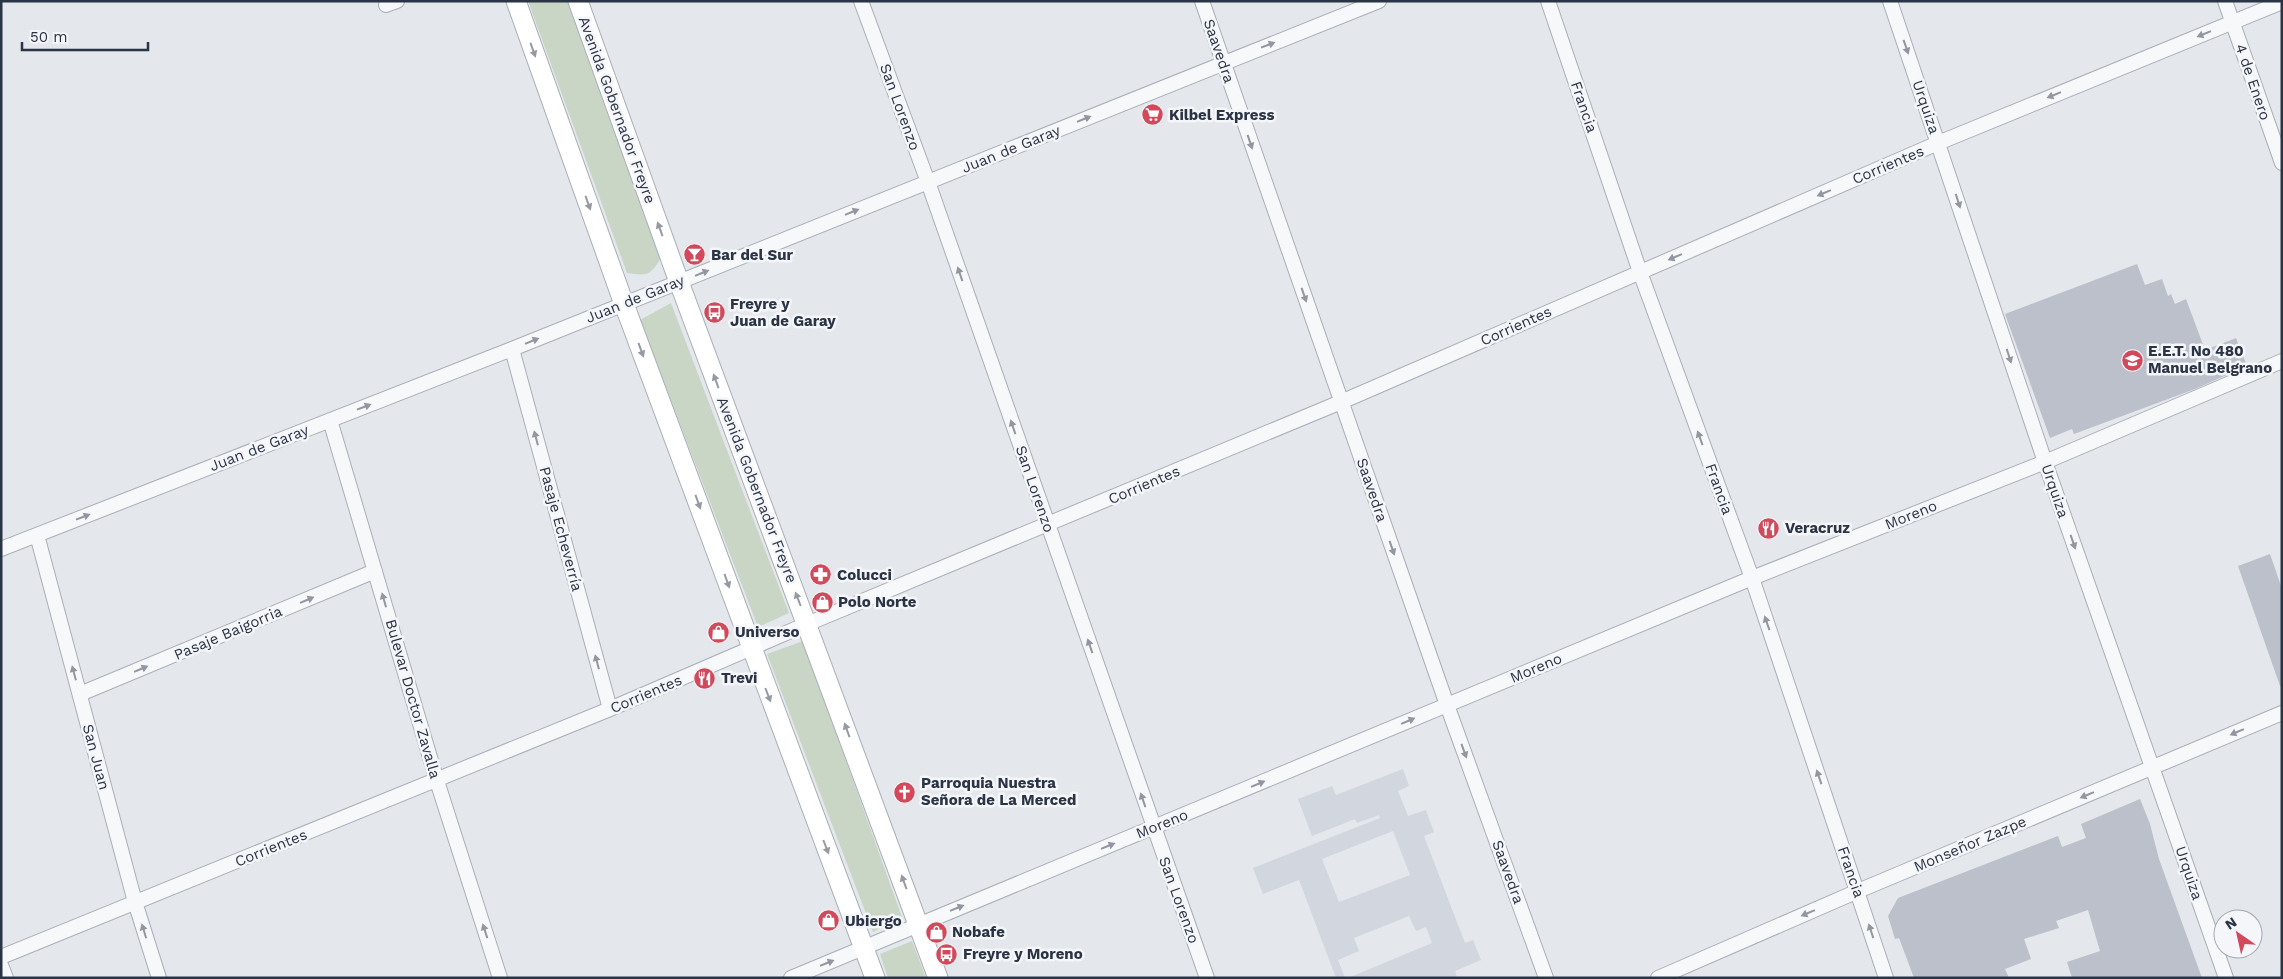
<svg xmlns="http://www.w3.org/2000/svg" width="2283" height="979" font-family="'Work Sans',sans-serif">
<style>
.built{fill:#d2d6de;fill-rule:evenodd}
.green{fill:#c9d6c5}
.building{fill:#bbc0ca}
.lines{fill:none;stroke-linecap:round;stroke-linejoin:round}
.street-casing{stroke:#a9aeb7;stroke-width:16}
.secondary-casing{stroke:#a9aeb7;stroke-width:21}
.street{stroke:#f7f8fa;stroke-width:14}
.secondary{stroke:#fff;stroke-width:19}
.oneway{fill:#9196a0}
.oneway2{fill:#959aa2}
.labels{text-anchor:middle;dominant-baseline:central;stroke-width:5;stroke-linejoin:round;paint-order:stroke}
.street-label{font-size:15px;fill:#2b3445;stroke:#f4f6f9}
.poi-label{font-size:15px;font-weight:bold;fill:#2b3445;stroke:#f4f6f9;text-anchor:start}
</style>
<rect width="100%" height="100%" fill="#e4e7ec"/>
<path class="built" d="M1403,769L1409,786L1398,791L1408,816L1426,810L1434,832L1424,836L1465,943L1473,940L1481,960L1455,971L1457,978H1348L1432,943L1426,927L1416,931L1409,916L1354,938L1359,951L1338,960L1345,978H1336L1299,880L1263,894L1253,868L1380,818L1379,815L1357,823L1355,819L1312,836L1298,799L1332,786L1336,795ZM1393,831L1410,875L1339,902L1322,859Z"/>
<path class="green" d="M528,1H568L661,258C650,276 647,276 627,273Z
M671,303L789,613L758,627L640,320Z
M803,641L902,917L873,932L767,654Z
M912,941L926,978H888L880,954Z"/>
<path class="building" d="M2137,264L2145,285L2162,279L2168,296L2171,294L2175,304L2186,299L2205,350L2236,338L2247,366L2195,389L2074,434L2072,429L2050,438L2005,314Z
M2270,554L2282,589V686H2280L2238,566Z
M2140,799L2150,824L2159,859L2202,978H2072L2067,962L2100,951L2088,910L2056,921L2059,928L2024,939L2031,959L2005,969L2009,978H1914L1899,938L1895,939L1888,916L1898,898L2058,836L2062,847L2086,838L2081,824Z"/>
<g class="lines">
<defs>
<path id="street" d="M861,1L928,182L1207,978
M1202,1L1447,705L1546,978
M1548,1L1640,272L1752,578L1886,978
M1890,1L2045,462L2226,978
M2225,1L2282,163
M386,5L397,1
M512,349L610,709
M330,420L437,781L500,978
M37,535L135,902L159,978
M1,549L512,349L1379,1
M80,694L375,571
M1,957L610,709L807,624L1341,402L1938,143L2282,2
M1,965L6,978
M791,978L1752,578L2045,462L2282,361
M1658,978L1858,891L2282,713"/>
<path id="secondary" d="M516,1L624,304L875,978
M578,1L679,282L938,978"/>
</defs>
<use href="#street" class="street-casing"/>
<use href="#secondary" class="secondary-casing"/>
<use href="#street" class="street"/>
<use href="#secondary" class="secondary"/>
</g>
<defs><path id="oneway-solid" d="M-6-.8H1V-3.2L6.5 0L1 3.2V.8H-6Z" transform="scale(1.25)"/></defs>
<g class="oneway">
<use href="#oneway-solid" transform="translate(2204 34) rotate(158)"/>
<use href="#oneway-solid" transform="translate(1268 45) rotate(-21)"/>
<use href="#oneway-solid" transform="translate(1906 47) rotate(71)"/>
<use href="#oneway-solid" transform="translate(2054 95) rotate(158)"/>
<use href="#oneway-solid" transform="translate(1084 119) rotate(-22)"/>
<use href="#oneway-solid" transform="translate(1250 142) rotate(71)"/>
<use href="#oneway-solid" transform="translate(1824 193) rotate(157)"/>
<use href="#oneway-solid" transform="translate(1958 201) rotate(72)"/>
<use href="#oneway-solid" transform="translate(852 212) rotate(-22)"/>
<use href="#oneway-solid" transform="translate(1675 257) rotate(157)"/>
<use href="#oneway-solid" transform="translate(702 273) rotate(-22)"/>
<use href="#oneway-solid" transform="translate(960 274) rotate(-109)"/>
<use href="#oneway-solid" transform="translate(1304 295) rotate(71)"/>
<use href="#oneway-solid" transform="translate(532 341) rotate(-22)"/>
<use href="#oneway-solid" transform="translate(2009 356) rotate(72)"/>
<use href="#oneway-solid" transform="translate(364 407) rotate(-21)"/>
<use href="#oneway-solid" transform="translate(1013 427) rotate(-109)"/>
<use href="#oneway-solid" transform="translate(536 438) rotate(-105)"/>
<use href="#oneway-solid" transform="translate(1700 438) rotate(-110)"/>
<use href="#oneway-solid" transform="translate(83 517) rotate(-21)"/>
<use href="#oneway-solid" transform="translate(2073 542) rotate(71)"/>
<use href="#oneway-solid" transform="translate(1392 548) rotate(71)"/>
<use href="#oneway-solid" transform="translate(307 600) rotate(-23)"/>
<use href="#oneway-solid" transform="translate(384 600) rotate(-106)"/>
<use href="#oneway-solid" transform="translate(1767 623) rotate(-109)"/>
<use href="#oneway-solid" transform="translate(1090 646) rotate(-109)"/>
<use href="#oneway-solid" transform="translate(597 662) rotate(-105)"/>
<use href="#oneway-solid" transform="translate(141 669) rotate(-23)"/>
<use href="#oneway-solid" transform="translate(74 673) rotate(-105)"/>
<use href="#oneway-solid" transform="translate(1408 721) rotate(-23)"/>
<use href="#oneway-solid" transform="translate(2237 732) rotate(157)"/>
<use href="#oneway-solid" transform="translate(1464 751) rotate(70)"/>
<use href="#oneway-solid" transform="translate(1819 777) rotate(-109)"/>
<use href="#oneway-solid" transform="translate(1258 784) rotate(-23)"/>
<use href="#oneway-solid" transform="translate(2087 795) rotate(157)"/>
<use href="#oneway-solid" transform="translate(1143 800) rotate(-109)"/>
<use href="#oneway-solid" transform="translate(1108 846) rotate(-22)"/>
<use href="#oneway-solid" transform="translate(957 908) rotate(-22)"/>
<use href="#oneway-solid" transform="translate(1808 913) rotate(157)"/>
<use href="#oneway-solid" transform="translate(144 931) rotate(-107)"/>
<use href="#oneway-solid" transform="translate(485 931) rotate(-108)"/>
<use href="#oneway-solid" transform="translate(1871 931) rotate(-108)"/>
<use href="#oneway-solid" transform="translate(827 963) rotate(-22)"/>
</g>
<g class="oneway2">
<use href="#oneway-solid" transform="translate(533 50) rotate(70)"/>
<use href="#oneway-solid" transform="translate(588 203) rotate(70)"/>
<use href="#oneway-solid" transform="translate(660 229) rotate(-110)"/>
<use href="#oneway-solid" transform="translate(641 350) rotate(70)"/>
<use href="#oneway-solid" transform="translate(716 381) rotate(-110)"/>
<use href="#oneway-solid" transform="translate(698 502) rotate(70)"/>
<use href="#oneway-solid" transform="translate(727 581) rotate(70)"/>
<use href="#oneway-solid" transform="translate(798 599) rotate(-111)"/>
<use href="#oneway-solid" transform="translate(768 695) rotate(69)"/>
<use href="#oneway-solid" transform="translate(847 730) rotate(-110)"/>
<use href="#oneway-solid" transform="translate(826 847) rotate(69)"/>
<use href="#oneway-solid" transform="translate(904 882) rotate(-110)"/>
</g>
<defs>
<symbol id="supermarket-disc" viewBox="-11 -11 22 22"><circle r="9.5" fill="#d1495b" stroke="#f4f6f9"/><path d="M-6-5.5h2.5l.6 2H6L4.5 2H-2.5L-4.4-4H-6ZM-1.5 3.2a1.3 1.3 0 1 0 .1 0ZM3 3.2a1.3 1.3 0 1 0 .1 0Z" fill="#fff"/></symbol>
<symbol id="bar-disc" viewBox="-11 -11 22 22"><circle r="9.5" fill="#d1495b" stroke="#f4f6f9"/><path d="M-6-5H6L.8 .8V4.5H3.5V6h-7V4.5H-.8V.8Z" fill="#fff"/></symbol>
<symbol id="bus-disc" viewBox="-11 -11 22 22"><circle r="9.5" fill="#d1495b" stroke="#f4f6f9"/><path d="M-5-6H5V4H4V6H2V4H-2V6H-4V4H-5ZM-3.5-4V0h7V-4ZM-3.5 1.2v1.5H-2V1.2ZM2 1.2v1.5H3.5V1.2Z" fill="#fff"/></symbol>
<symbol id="school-disc" viewBox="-11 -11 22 22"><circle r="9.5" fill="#d1495b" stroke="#f4f6f9"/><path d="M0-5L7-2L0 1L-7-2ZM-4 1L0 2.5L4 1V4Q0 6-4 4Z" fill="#fff"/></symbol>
<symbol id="restaurant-disc" viewBox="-11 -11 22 22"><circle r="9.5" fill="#d1495b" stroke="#f4f6f9"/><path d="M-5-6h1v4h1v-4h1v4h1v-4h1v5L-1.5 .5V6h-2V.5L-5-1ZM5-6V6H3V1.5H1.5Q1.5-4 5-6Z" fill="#fff"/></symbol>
<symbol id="pharmacy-disc" viewBox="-11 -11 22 22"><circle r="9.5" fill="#d1495b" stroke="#f4f6f9"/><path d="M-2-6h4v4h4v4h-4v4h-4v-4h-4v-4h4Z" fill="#fff"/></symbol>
<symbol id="shop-disc" viewBox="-11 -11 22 22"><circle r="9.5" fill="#d1495b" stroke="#f4f6f9"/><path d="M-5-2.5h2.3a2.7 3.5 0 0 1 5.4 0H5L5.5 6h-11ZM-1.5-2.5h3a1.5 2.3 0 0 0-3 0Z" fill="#fff"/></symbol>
<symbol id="church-disc" viewBox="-11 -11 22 22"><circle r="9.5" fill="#d1495b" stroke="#f4f6f9"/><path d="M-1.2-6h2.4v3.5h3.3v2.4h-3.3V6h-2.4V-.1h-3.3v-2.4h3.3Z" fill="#fff"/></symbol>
</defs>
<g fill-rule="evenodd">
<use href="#supermarket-disc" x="1140" y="102" width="25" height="25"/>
<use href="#bar-disc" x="682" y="242" width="25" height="25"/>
<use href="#bus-disc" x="702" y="300" width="25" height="25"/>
<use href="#school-disc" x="2120" y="348" width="25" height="25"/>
<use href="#restaurant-disc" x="1756" y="516" width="25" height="25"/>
<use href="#pharmacy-disc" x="808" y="562" width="25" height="25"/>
<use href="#shop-disc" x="810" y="590" width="25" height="25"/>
<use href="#shop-disc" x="706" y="620" width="25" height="25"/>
<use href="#restaurant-disc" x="692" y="666" width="25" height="25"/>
<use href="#church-disc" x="892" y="780" width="25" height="25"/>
<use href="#shop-disc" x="816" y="908" width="25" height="25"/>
<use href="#shop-disc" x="924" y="920" width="25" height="25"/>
<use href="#bus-disc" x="934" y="942" width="25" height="25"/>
</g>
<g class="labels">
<g class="street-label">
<text transform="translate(1219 51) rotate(71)">Saavedra</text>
<text transform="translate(2253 82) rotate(71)">4 de Enero</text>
<text transform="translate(900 107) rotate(70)">San Lorenzo</text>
<text transform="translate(1584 107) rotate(71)">Francia</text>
<text transform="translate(1926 107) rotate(71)">Urquiza</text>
<text transform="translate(617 110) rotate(70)">Avenida Gobernador Freyre</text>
<text transform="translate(1011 149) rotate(-22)">Juan de Garay</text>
<text transform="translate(1888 165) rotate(-23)">Corrientes</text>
<text transform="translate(635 299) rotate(-22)">Juan de Garay</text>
<text transform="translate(1516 326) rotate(-24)">Corrientes</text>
<text transform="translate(259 448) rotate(-21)">Juan de Garay</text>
<text transform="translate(1144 485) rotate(-23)">Corrientes</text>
<text transform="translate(1035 489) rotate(71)">San Lorenzo</text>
<text transform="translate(1719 489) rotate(70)">Francia</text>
<text transform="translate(757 490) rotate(69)">Avenida Gobernador Freyre</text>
<text transform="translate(1372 490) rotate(71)">Saavedra</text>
<text transform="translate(2055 491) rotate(71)">Urquiza</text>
<text transform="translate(1911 515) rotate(-22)">Moreno</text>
<text transform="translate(561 529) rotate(75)">Pasaje Echeverría</text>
<text transform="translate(228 633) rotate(-23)">Pasaje Baigorria</text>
<text transform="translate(1536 668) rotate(-23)">Moreno</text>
<text transform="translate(646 694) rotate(-23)">Corrientes</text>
<text transform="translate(413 699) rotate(74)">Bulevar Doctor Zavalla</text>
<text transform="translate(96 757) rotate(75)">San Juan</text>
<text transform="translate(1162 824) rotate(-22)">Moreno</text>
<text transform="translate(1970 844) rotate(-23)">Monseñor Zazpe</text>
<text transform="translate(271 848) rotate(-22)">Corrientes</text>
<text transform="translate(1508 872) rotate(70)">Saavedra</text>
<text transform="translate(1851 872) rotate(71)">Francia</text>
<text transform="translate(2189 873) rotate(71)">Urquiza</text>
<text transform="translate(1179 900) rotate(70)">San Lorenzo</text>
</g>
<g class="poi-label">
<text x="1169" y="115">Kilbel Express</text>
<text x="711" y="255">Bar del Sur</text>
<text x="730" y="304">Freyre y<tspan x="730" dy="17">Juan de Garay</tspan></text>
<text x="2148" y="351">E.E.T. No 480<tspan x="2148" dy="17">Manuel Belgrano</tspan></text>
<text x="1785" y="528">Veracruz</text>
<text x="837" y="575">Colucci</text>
<text x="838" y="602">Polo Norte</text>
<text x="735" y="632">Universo</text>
<text x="721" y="678">Trevi</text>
<text x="921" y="783">Parroquia Nuestra<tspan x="921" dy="17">Señora de La Merced</tspan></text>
<text x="845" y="921">Ubiergo</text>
<text x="952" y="932">Nobafe</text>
<text x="963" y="954">Freyre y Moreno</text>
</g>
</g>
<rect width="2283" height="979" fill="none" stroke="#2b3445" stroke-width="5"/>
<g transform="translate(2238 934) rotate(326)"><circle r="24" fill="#f4f6f9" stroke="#a4a8b1"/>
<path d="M0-4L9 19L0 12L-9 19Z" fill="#d1495b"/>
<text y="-8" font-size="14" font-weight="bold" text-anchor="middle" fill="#2b3445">N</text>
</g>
<path d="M22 42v8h126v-8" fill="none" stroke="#2b3445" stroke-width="2.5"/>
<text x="30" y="42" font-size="15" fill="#2b3445" stroke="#f4f6f9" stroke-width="4" paint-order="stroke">50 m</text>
</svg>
